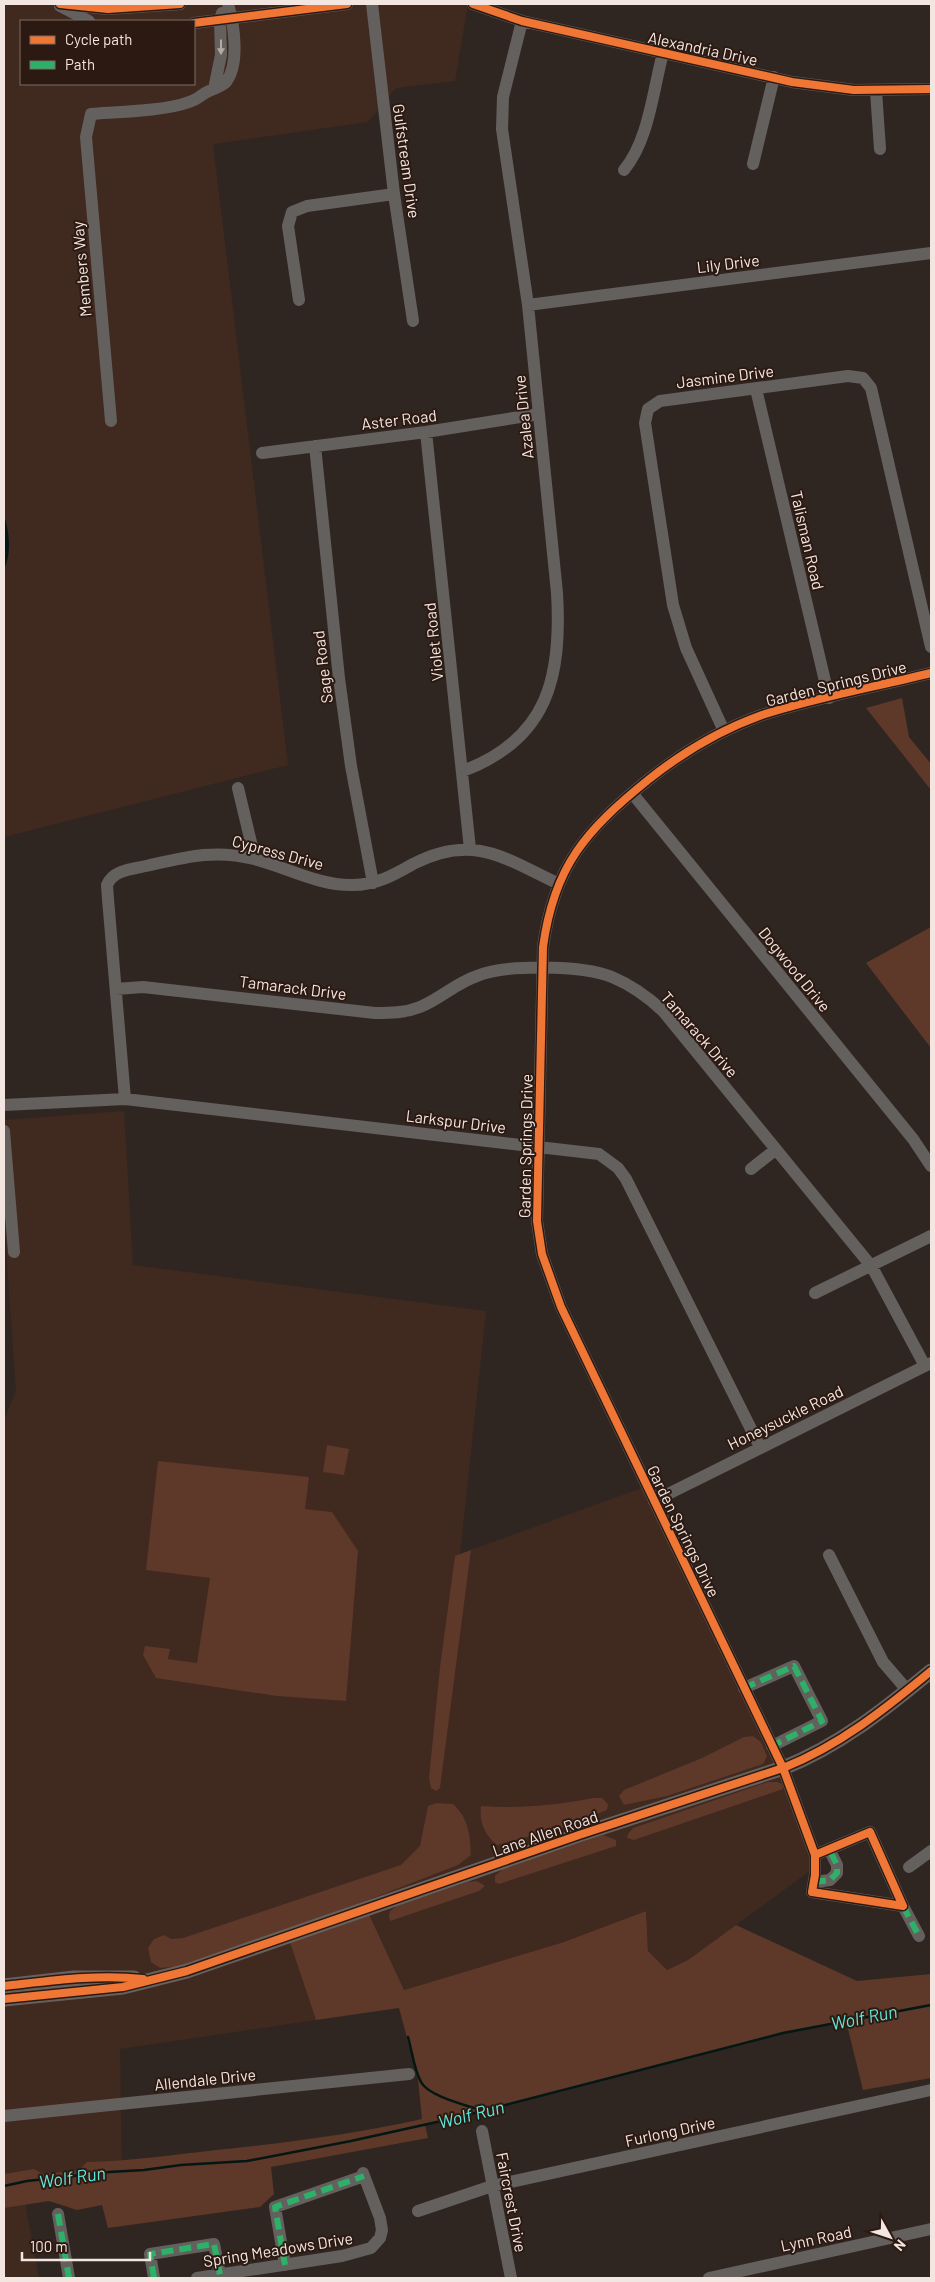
<svg xmlns="http://www.w3.org/2000/svg" width="935" height="2282" font-family="Barlow,sans-serif">
<style>
.built{fill:#40291f;fill-rule:evenodd}
.green{fill:#5e3828}
.water{fill:#041714}
.lines{fill:none;stroke-linecap:round;stroke-linejoin:round}
.stream{stroke:#041714;stroke-width:2.5}
.minor{stroke:#64605e;stroke-width:12}
.major{stroke:#67605c;stroke-width:15}
.quiet{stroke:#2db169;stroke-width:6;stroke-dasharray:12 6;stroke-linecap:butt}
.cycleway-casing{stroke:#2c1a12;stroke-width:11}
.cycleway{stroke:#f07635;stroke-width:8}
.oneway{fill:#b3aaa6}
.labels{text-anchor:middle;dominant-baseline:central;stroke-width:4;stroke-linejoin:round;paint-order:stroke}
.street-label{font-size:16px;fill:#f3e6e1;stroke:#2c1a12}
.water-label{font-size:18px;font-style:italic;fill:#5fe7da;stroke:#2c1a12}
</style>
<rect width="100%" height="100%" fill="#302621"/>
<path class="built" d="M4,4H468L455,81L396,88L368,122L213,144L288,765L4,837ZM21,21H194V84H21Z
M124,1111L133,1265L486,1311L460,1554L647,1486L783,1768L817,1866L688,1960L667,1970L648,1951L646,1911L564,1942L404,1990L367,1910L288,1938L316,2020L120,2049L122,2181L24,2197L39,2278H4V1420L16,1391L4,1219V1120Z"/>
<path class="green" d="M902,698L909,737L931,764V790L866,708Z
M931,927V1048L866,963Z
M327,1445L349,1449L344,1475L323,1472Z
M158,1461L309,1477L305,1509L332,1512L358,1551L346,1701L277,1696L156,1678L143,1655L145,1646L170,1649L168,1659L197,1663L210,1578L146,1570Z
M471,1550L440,1788L436,1791L431,1788L429,1778L440,1667L455,1556Z
M753,1736L761,1742L767,1756L763,1764L667,1796L624,1805L619,1796L624,1790L702,1758L744,1737Z
M768,1782H777L782,1784L783,1789L634,1840L627,1838L628,1834L633,1828Z
M593,1798H602L608,1804L607,1810L565,1827L497,1845C485,1835 479,1823 481,1806C518,1809 556,1805 593,1798Z
M436,1803L453,1804C469,1819 470,1834 471,1855L458,1865L327,1916L180,1966L160,1968L151,1962L148,1948L154,1939L164,1935L171,1939L183,1938L401,1865L420,1846L428,1806Z
M603,1835L616,1840V1846L499,1884L495,1882V1876L504,1868Z
M477,1881L485,1886L479,1891L390,1921L389,1916L390,1911L397,1906L467,1882Z
M367,1910L404,1990L564,1942L646,1911L648,1951L667,1970L688,1960L736,1925L857,1981L931,1974V2078L863,2090L846,2021L783,2033L425,2125L428,2138L271,2167L274,2194L260,2207L108,2228L102,2205L77,2210L49,2201L4,2208V2174L34,2169L43,2174L79,2170L87,2162C130,2161 173,2155 216,2150C285,2143 354,2134 422,2119L418,2079L399,2008L316,2020L288,1937Z"/>
<path class="water" d="M4,515C9,531 12,553 4,569Z"/>
<g class="lines">
<path class="stream" d="M408,2037C412,2051 414,2069 421,2082C428,2096 466,2105 480,2110
M4,2186L27,2181L109,2172L144,2170L181,2165L247,2161L351,2141L455,2118L783,2033L931,2005"/>
<path class="minor" d="M60,4L108,9L180,4
M372,4L394,194L413,321
M473,4L522,21L792,82L854,90L931,89
M60,6L89,21
M194,23L347,4
M214,89L221,55L220,20L222,13
M876,91L880,149
M753,164L774,77
M624,170C649,140 653,90 663,53
M299,300L288,226L292,212L307,206L394,194
M528,305L931,253
M756,389L829,698
M111,421L86,137L91,114C117,112 166,111 189,102C197,100 202,94 209,91C215,88 221,87 226,82C240,64 234,24 228,4
M426,432L470,849
M315,446L339,678L351,766L373,883
M262,453L426,432L539,414
M724,731L686,648L673,605L645,423L648,409L660,401L848,376L863,378L871,388L931,647
M463,771C548,739 562,677 557,593L528,305L502,129L503,97L522,21
M238,788L255,859
M632,793L913,1139L931,1166
M116,989L143,987L375,1013C390,1013 405,1013 420,1007C440,999 456,983 477,976C506,964 582,965 612,977C631,985 648,997 663,1011L872,1267L925,1366
M125,1099L108,899L107,885C113,870 132,869 146,866C186,857 214,849 254,859C286,867 319,886 353,885C376,885 394,875 413,864C473,833 504,858 559,884
M4,1105L125,1099L599,1154L618,1168L626,1179L760,1447
M4,1131L14,1252
M751,1169L775,1150
M815,1293L931,1236
M654,1501L931,1363
M829,1555L883,1662L908,1691
M744,1688L794,1666L822,1721L772,1746
M815,1855L870,1832L903,1906L812,1892L815,1875V1855L783,1768L561,1307L542,1254L537,1221L543,947C554,866 586,830 648,780C683,752 720,730 762,715C817,697 875,687 931,673
M909,1867L931,1851
M814,1882L830,1880L837,1873V1865L829,1849
M903,1906L919,1936
M4,2116L409,2074
M482,2131L511,2278
M418,2211L492,2186L931,2090
M58,2214L69,2278
M285,2265L275,2207L364,2176
M154,2278L150,2254L214,2244L220,2275
M197,2278L342,2256L371,2248L380,2238L382,2230L380,2218L363,2173
M709,2278L931,2229"/>
<path class="major" d="M4,1986L74,1978H134
M4,1999L123,1987L187,1971L579,1835L783,1768C839,1746 885,1709 931,1671"/>
<path class="quiet" d="M744,1688L794,1666L822,1721L772,1746
M814,1882L830,1880L837,1873V1865L829,1849
M903,1906L919,1936
M58,2214L69,2278
M285,2265L275,2207L364,2176
M154,2278L150,2254L214,2244L220,2275"/>
<defs>
<path id="cycleway" d="M60,4L108,9L180,4
M473,4L522,21L792,82L854,90L931,89
M194,23L347,4
M815,1855L870,1832L903,1906L812,1892L815,1875V1855L783,1768L561,1307L542,1254L537,1221L543,947C554,866 586,830 648,780C683,752 720,730 762,715C817,697 875,687 931,673
M4,1986C50,1981 96,1974 143,1979
M4,1999L123,1987L187,1971L579,1835L783,1768C839,1746 885,1709 931,1671"/>
</defs>
<use href="#cycleway" class="cycleway-casing"/>
<use href="#cycleway" class="cycleway"/>
</g>
<defs><path id="oneway-solid" d="M-6-.8H1V-3.2L6.5 0L1 3.2V.8H-6Z" transform="scale(1.25)"/></defs>
<use class="oneway" href="#oneway-solid" transform="translate(221 47) rotate(90)"/>
<g class="labels">
<g class="street-label">
<text transform="translate(703 48) rotate(12)">Alexandria Drive</text>
<text transform="translate(407 161) rotate(82)">Gulfstream Drive</text>
<text transform="translate(728 263) rotate(-7)">Lily Drive</text>
<text transform="translate(81 269) rotate(-95)">Members Way</text>
<text transform="translate(725 376) rotate(-7)">Jasmine Drive</text>
<text transform="translate(523 417) rotate(-96)">Azalea Drive</text>
<text transform="translate(399 419) rotate(-7)">Aster Road</text>
<text transform="translate(808 540) rotate(77)">Talisman Road</text>
<text transform="translate(433 642) rotate(-96)">Violet Road</text>
<text transform="translate(322 667) rotate(-97)">Sage Road</text>
<text transform="translate(836 683) rotate(-14)">Garden Springs Drive</text>
<text transform="translate(278 852) rotate(15)">Cypress Drive</text>
<text transform="translate(795 969) rotate(51)">Dogwood Drive</text>
<text transform="translate(293 987) rotate(7)">Tamarack Drive</text>
<text transform="translate(700 1034) rotate(49)">Tamarack Drive</text>
<text transform="translate(456 1121) rotate(7)">Larkspur Drive</text>
<text transform="translate(525 1146) rotate(-89)">Garden Springs Drive</text>
<text transform="translate(785 1417) rotate(-26)">Honeysuckle Road</text>
<text transform="translate(684 1531) rotate(64)">Garden Springs Drive</text>
<text transform="translate(545 1833) rotate(-19)">Lane Allen Road</text>
<text transform="translate(205 2079) rotate(-6)">Allendale Drive</text>
<text transform="translate(670 2131) rotate(-12)">Furlong Drive</text>
<text transform="translate(512 2202) rotate(79)">Faircrest Drive</text>
<text transform="translate(816 2238) rotate(-12)">Lynn Road</text>
<text transform="translate(278 2249) rotate(-9)">Spring Meadows Drive</text>
</g>
<g class="water-label">
<text transform="translate(864 2017) rotate(-11)">Wolf Run</text>
<text transform="translate(471 2114) rotate(-14)">Wolf Run</text>
<text transform="translate(72 2177) rotate(-8)">Wolf Run</text>
</g>
</g>
<rect width="935" height="2282" fill="none" stroke="#f3e6e1" stroke-width="10"/>
<rect x="20" y="20" width="175" height="65" fill="#2c1a12" stroke="#7c6c65"/>
<rect x="30" y="36" width="25" height="8" fill="#f07635" stroke="#7c6c65"/>
<text x="65" y="45" font-size="15" fill="#f3e6e1">Cycle path</text>
<rect x="30" y="61" width="25" height="8" fill="#2db169" stroke="#7c6c65"/>
<text x="65" y="70" font-size="15" fill="#f3e6e1">Path</text>
<g transform="translate(890 2237) rotate(130)" stroke="#2c1a12" stroke-width="4" paint-order="stroke">
<path d="M0-4L9 19L0 12L-9 19Z" fill="#f3e6e1"/>
<text y="-8" font-size="14" font-weight="bold" text-anchor="middle" fill="#f3e6e1">N</text>
</g>
<path d="M22 2252v8h128v-8" fill="none" stroke="#f3e6e1" stroke-width="2.5"/>
<text x="30" y="2252" font-size="15" fill="#f3e6e1" stroke="#2c1a12" stroke-width="4" paint-order="stroke">100 m</text>
</svg>
